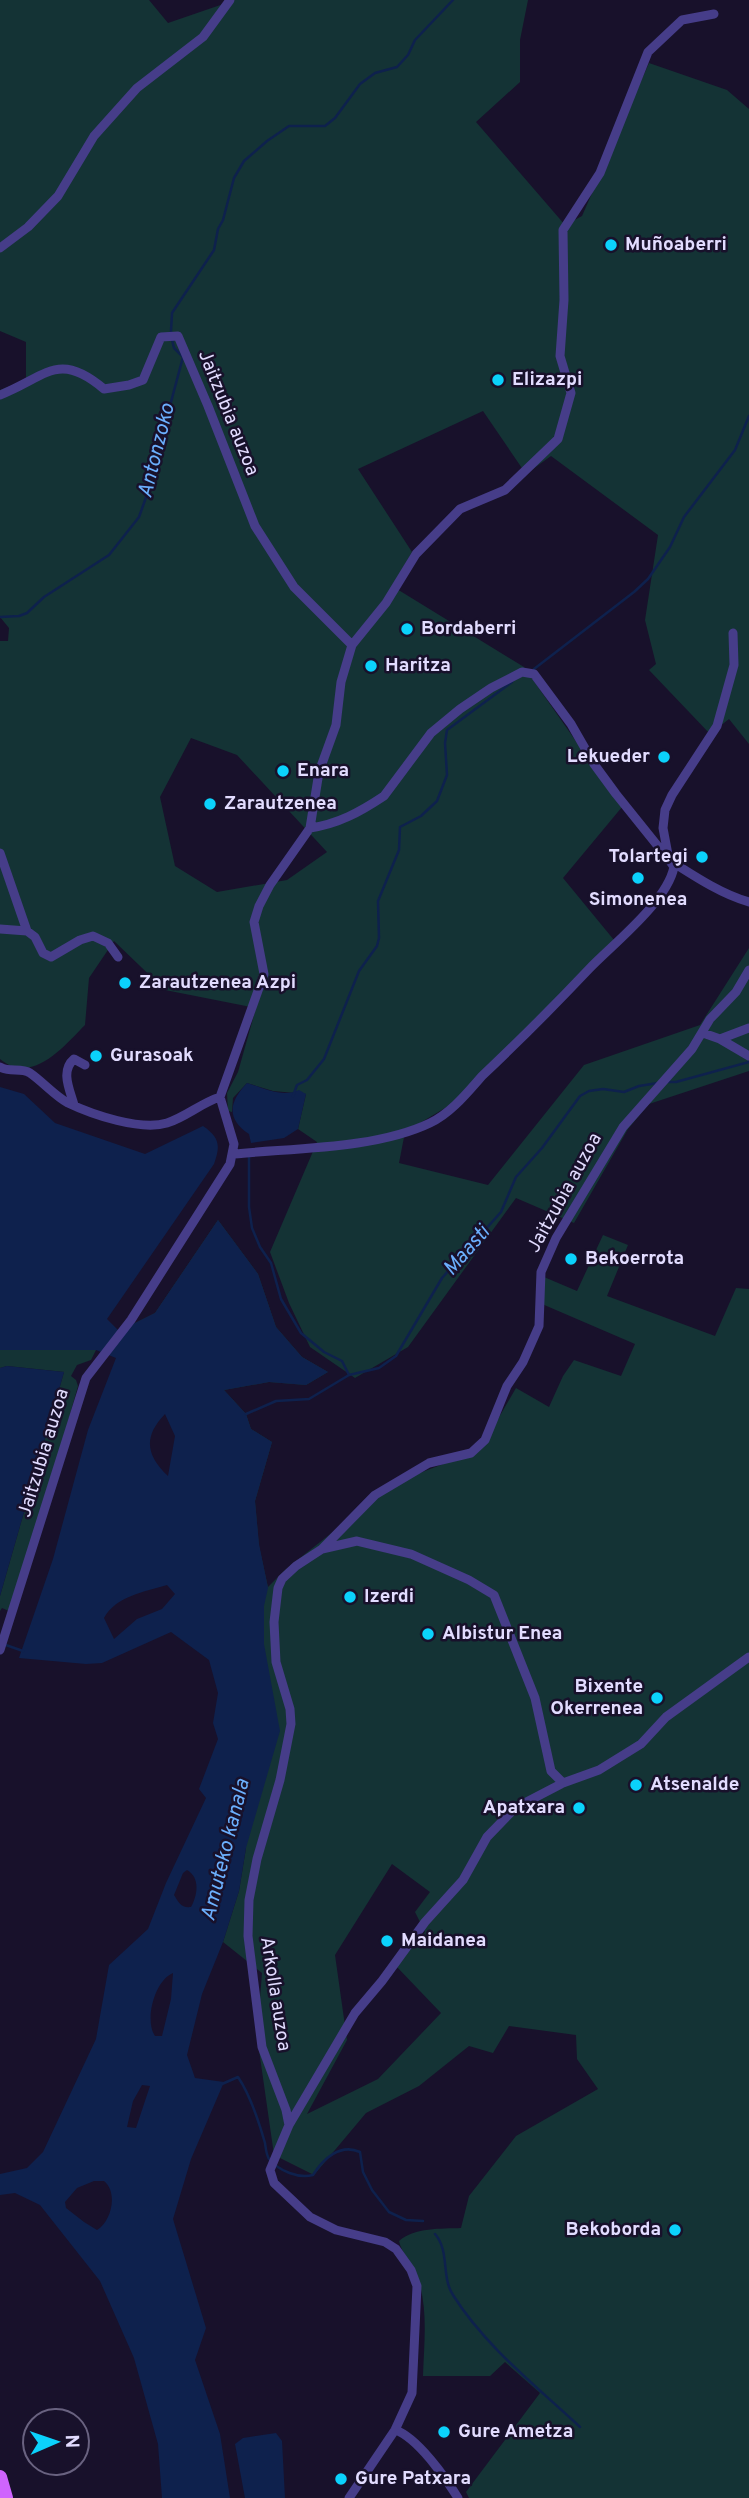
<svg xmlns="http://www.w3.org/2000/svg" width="749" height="2498" font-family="Overpass,sans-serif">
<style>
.green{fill:#143335;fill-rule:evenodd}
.water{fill:#0e214d;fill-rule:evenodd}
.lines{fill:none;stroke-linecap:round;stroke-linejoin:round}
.stream{stroke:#0e214d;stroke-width:2.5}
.street{stroke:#463d89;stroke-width:9}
.primary{stroke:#cf64fd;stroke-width:14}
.poi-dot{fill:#0bd2fc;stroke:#18112b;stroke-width:2.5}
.labels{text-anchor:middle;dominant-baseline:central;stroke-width:5;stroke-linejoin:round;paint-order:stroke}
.poi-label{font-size:19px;font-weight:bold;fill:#e2dcff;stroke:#18112b;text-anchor:start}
.street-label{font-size:19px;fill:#e2dcff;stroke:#18112b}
.water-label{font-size:21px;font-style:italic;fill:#6baffd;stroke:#18112b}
</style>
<rect width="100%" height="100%" fill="#18112b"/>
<path class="green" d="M0,0H149L168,23L235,0H528L520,40V82L476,122L565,225L582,216L649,63L727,90L749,109V744L729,719L710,734L649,670L656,664L645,620L658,535L551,456L526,474L483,411L358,469L412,552L392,586L524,667L622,807L563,878L614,940L470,1093L405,1132L399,1163L488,1185L584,1065L700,1025L749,948V1071L649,1104L628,1129L574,1223L516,1198L408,1347L355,1378L310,1347L289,1303L270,1252L317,1142L298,1129L306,1094L273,1091L247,1083L233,1098L232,1112L228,1111L227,1093L238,1072L256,1008L165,990L114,941L89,978L85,1025C64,1046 32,1086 0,1059V641H8L9,628L0,617V390L26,380V342L0,331ZM191,738L237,755L327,852L287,880L217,892L175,866L160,797Z
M218,1220L258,1274L276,1327L302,1357L328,1372L306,1385L269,1382L224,1390L246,1414L251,1429L272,1442L255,1501L259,1546L268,1587L286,1569L396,1482L480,1450L516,1388L549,1407L563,1376L574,1360L621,1376L635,1344L542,1304L544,1277L577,1291L603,1235L628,1245L607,1296L715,1336L736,1288L749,1289V2498H469L466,2492L540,2393L505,2362L490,2376H423C424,2342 428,2314 419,2281C415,2267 401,2253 399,2241C415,2227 441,2229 461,2228L469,2196L516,2136L598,2089L577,2059L576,2035L509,2026L493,2053L469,2046L419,2086L366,2113L314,2175L274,2155L257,2036L262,1973L223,1942L239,1891L246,1848L198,1422L119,1331L155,1313ZM392,1864L430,1892L415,1912L425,1932L396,1966L441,2013L378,2079L307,2114L347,2040L335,1955Z
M0,1350H96L91,1360L77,1365L71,1376L76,1380L78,1386L36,1534L9,1611L2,1608L0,1611V1596L64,1372L7,1366L0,1368Z"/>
<path class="water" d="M247,1083C263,1088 283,1098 299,1090L306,1094L298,1129L284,1138L251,1143L249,1134C225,1118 230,1101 247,1083Z
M0,1087L24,1094L55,1123L145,1154L203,1126C219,1137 221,1145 214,1164L107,1319L119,1331L155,1313L218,1220L258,1274L276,1327L302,1357L328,1372L306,1385L269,1382L224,1390L246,1414L251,1429L272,1442L255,1501L259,1544L268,1588L264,1606V1644L280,1731L246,1848L239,1891L223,1942L202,1994L187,2055L195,2078L224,2082L191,2159L173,2219L206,2328L195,2360L220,2434L230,2498H162L158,2444L134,2358L100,2281L40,2205L15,2193L0,2195V2174L27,2168L43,2152L96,2039L109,1965L148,1929L166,1883L206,1798L199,1789L218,1739L213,1723L218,1693L209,1660L171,1632L102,1663L86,1664L19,1658L53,1559L88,1430L116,1358L96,1350H0ZM165,1414L175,1436L168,1476C146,1455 143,1437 165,1414ZM167,1585L175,1594L162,1609L137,1619L114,1639L104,1618C116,1596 144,1592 167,1585ZM187,1870C201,1878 197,1896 191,1907C181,1908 179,1903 174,1895L183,1873ZM173,1973L171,1999L162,2036H155C144,2020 155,1980 173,1973ZM142,2085L150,2086L136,2128L127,2127L133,2101ZM94,2181H104C118,2192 112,2221 97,2230L84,2222L66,2208L65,2202L77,2188Z
M7,1366L64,1372L0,1596V1368Z
M276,2433L282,2441L285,2498H245L235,2444L243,2438Z"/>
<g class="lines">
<path class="stream" d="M171,331L172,313L214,250L218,229L223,220L234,178L244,161L267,141L289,126H325L335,118L360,84L375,73L397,67L408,55L415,40L453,0
M0,617L19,616L27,613L44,597L109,555L139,517L153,478L161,424L171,402L183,357L174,348L172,340
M534,669L634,592L648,579L670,547L684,517L735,450L749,416
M668,1082H676L749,1062
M293,1096L297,1085L307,1080L324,1059L359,971L377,946L379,938L378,901L399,850L400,827L421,816L437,801L447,775L445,743L447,730L512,682
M249,1156V1207L252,1228L260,1247L271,1263L281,1299L301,1333L324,1352L342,1361L349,1375
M246,1414L276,1401L309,1399L349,1375L379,1368L396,1356L442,1278L501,1212L516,1177L542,1148L580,1096L589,1091L603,1089L624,1092L639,1086L658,1083
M3,1644L23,1651
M222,2084L238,2077C251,2096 259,2122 265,2143C266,2149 266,2154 269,2159C279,2171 299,2179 313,2175C323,2159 340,2143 360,2152L363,2172L372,2190L389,2212L406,2220L423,2221
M435,2234C450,2251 441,2277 453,2295C485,2346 536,2386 580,2427"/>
<path class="street" d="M0,248L28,227L58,196L94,136L137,88L203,37L230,0
M0,395C46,377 58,350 104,389L129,385L143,380L161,337L178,336L208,406L255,526L294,587L352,645
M733,633L734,665L717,726L672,795L665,810L663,828L669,860C694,876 721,894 749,902
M310,828L319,772L336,725L341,682L352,645L386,603L416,554L460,509L505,490L558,439L571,393L560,356L564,300L563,230L600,173L648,52L682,20L714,14
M0,853L27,931
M0,929L27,931L35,937L43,953L51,957L80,940L93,936L108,943L118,957
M703,1033L720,1039L749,1056
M720,1039L749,1028
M0,1067C9,1073 21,1067 30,1073C43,1082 55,1096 68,1103C93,1115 141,1131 167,1123C186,1117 201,1103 220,1097L234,1144L230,1164L131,1320L86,1378L0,1650
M220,1097L264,974L254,922L259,906L270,885L310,828C338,824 360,812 384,796L431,733L460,709L491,688L522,672L534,674L571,724L594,764L616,794L669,860L674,867C667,902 613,944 589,969C554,1006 519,1041 482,1076C467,1093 451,1113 430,1123C376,1149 294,1148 234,1154
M74,1105C70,1090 60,1071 74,1059L85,1065
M322,1549L357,1541L411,1554L469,1580L494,1595L535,1698L551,1771L563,1783
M289,2125L286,2110L262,2047L248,1936L249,1900L257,1859L280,1780L291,1724L290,1709L276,1662L274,1622L278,1588L282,1579L296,1566L322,1549L375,1495L429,1463L471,1453L485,1440L507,1386L523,1362L539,1326L541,1272L556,1238L623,1127L692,1049L710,1019L736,992L749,970
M395,2430C417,2437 446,2478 458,2498
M349,2498L395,2430L412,2393L417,2286L411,2270L396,2249L385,2242L336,2230L310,2217L274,2183L270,2170L289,2125L355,2013L382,1981L425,1922L463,1880L487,1837L515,1808L563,1783L599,1770L641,1744L666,1717L749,1657"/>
<path class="primary" d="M0,2477L6,2498"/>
</g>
<g class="poi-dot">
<circle cx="611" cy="245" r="7"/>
<circle cx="498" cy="380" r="7"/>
<circle cx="407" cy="629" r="7"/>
<circle cx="371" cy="666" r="7"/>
<circle cx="664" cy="757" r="7"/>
<circle cx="283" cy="771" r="7"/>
<circle cx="210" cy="804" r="7"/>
<circle cx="702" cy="857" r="7"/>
<circle cx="638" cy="878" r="7"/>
<circle cx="125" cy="983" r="7"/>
<circle cx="96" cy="1056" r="7"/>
<circle cx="571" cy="1259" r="7"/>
<circle cx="350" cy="1597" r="7"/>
<circle cx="428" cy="1634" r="7"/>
<circle cx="657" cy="1698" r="7"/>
<circle cx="636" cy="1785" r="7"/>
<circle cx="579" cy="1808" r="7"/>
<circle cx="387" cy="1941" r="7"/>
<circle cx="675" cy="2230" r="7"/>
<circle cx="444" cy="2432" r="7"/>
<circle cx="341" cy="2479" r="7"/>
</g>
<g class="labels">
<g class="poi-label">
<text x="625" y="245">Muñoaberri</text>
<text x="512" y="380">Elizazpi</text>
<text x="421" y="629">Bordaberri</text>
<text x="385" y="666">Haritza</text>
<text x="650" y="757" text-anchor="end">Lekueder</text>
<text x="297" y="771">Enara</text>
<text x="224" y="804">Zarautzenea</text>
<text x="688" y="857" text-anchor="end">Tolartegi</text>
<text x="638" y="900" text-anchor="middle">Simonenea</text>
<text x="139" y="983">Zarautzenea Azpi</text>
<text x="110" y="1056">Gurasoak</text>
<text x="585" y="1259">Bekoerrota</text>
<text x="364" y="1597">Izerdi</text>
<text x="442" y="1634">Albistur Enea</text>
<text x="643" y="1687" text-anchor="end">Bixente<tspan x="643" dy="22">Okerrenea</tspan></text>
<text x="650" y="1785">Atsenalde</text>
<text x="565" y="1808" text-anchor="end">Apatxara</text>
<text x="401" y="1941">Maidanea</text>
<text x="661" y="2230" text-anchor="end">Bekoborda</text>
<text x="458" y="2432">Gure Ametza</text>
<text x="355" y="2479">Gure Patxara</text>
</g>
<g class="street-label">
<text transform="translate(228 413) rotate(68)">Jaitzubia auzoa</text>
<text transform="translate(565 1193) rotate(-61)">Jaitzubia auzoa</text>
<text transform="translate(44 1453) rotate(-73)">Jaitzubia auzoa</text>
<text transform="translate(275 1994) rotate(81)">Arkolla auzoa</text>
</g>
<g class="water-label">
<text transform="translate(157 451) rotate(-76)">Antonzoko</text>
<text transform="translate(467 1251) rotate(-49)">Maasti</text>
<text transform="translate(226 1850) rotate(-76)">Amuteko kanala</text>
</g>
</g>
<g transform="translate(56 2442) rotate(88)"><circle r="33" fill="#18112b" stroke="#696280" stroke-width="2"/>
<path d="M0-5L12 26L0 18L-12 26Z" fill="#0bd2fc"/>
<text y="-10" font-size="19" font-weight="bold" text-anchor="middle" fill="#e2dcff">N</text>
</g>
</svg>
